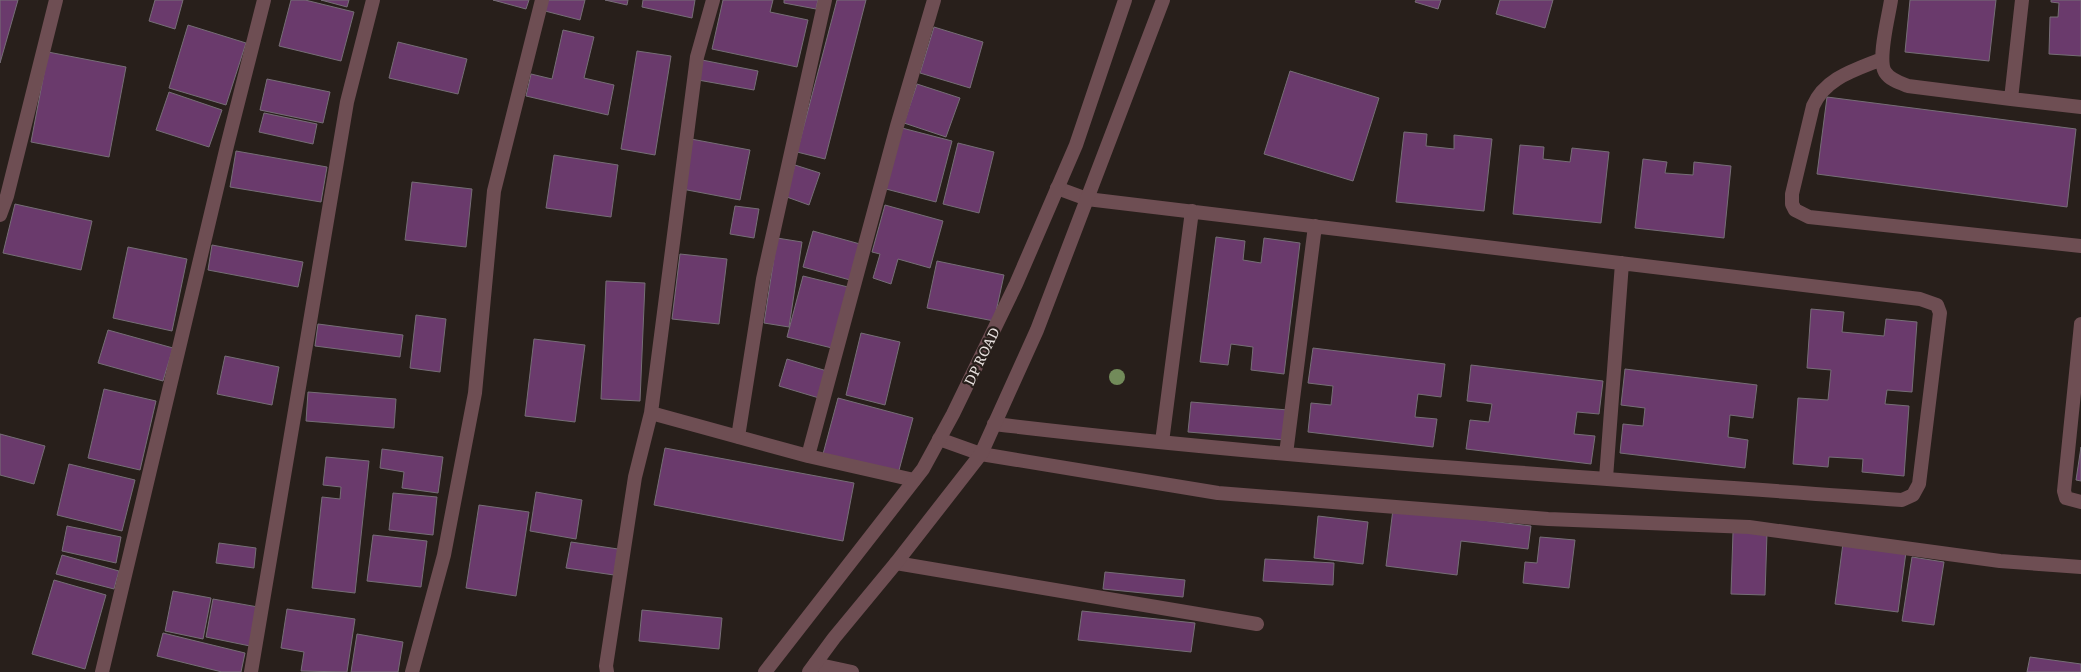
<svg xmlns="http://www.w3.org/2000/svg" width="2081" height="672" font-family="Literata,serif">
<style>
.building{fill:#6a3a6c;stroke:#766e76}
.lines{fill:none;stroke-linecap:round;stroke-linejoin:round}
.service{stroke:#6e4e53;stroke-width:14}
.minor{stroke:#6e4e53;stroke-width:14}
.tertiary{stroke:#6e4e53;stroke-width:14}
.tree{fill:#728b5a}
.labels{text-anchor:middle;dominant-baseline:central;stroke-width:4.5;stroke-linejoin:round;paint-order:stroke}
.street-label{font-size:14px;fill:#e8e1df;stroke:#281f1b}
</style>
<rect width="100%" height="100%" fill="#281f1b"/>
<path class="building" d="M0,0H18L0,63Z
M155,0H183L175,29L149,21Z
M291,0H305L354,12L341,61L279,46Z
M321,0H349L347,7Z
M493,0H529L526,9Z
M548,0H585L580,20L545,11Z
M605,0H628L627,5Z
M643,0H695L692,18L642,7Z
M723,0H773L770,12L808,20L797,67L712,49Z
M784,0H818L816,9L784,3Z
M837,0H866L825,159L797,152Z
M1416,0H1441L1438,9L1415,2Z
M1500,0H1553L1545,28L1496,14Z
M1910,0H1996L1989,61L1905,52Z
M2051,0H2081V56L2049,54L2050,17H2058L2059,3L2051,2Z
M188,25L246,43L226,105L169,88Z
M934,27L983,42L970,88L920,73Z
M563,30L594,37L584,78L614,85L608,115L526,96L531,74L552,79Z
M398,42L467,59L458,94L389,78Z
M637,51L671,56L655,155L621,149Z
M48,52L126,67L109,157L31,142Z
M702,60L758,71L754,90L698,80Z
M1290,71L1379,98L1353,181L1264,154Z
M267,79L330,92L323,123L260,110Z
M917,84L960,98L946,137L904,123Z
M169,92L222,110L209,147L156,130Z
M1827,97L2076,129L2067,207L1817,174Z
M264,113L317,124L313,144L259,132Z
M902,128L952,141L936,202L886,189Z
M1404,132L1427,134L1426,146L1454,149V135L1492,139L1484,211L1396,202Z
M691,139L750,150L740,200L682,189Z
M958,143L994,152L979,213L943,204Z
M1520,145L1544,147L1543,159L1570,162L1572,148L1609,152L1601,223L1513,214Z
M236,151L327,167L321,202L230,187Z
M554,155L618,165L611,217L546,208Z
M1643,159L1667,162L1665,173L1693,175L1694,162L1731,166L1724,238L1635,228Z
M795,165L820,173L809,205L784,196Z
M412,182L472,189L466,247L405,240Z
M15,204L92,221L81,270L3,253Z
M885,205L943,221L930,268L898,259L891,284L873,278L880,254L872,252Z
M735,206L759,209L754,238L730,234Z
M813,231L860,244L850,280L803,267Z
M1216,237L1245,241L1243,260L1261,263L1264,238L1300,243L1284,374L1251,370L1253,347L1231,344L1228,365L1200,362Z
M777,238L802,242L789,327L764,323Z
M212,245L303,262L298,287L208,270Z
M128,247L187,259L172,331L113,318Z
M680,254L727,259L719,324L672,319Z
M937,261L1004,275L994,321L927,308Z
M803,276L848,287L832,348L787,337Z
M606,281L645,283L640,401L601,399Z
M1811,309L1844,312L1842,332L1884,336L1886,319L1917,322L1912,392L1887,390L1885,404L1909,406L1904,476L1862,472L1863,459L1829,457L1828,467L1793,464L1798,398L1828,400L1831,370L1807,368Z
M416,315L446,319L440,372L410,368Z
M318,324L403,335L400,357L315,346Z
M108,330L173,348L163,381L98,363Z
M861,333L900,342L885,405L846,395Z
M534,339L585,345L575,422L525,416Z
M1313,348L1445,364L1441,397L1418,394L1415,417L1437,419L1433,447L1308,432L1311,403L1331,405L1333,386L1308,383Z
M225,356L279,367L272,405L217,394Z
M787,359L827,371L819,398L779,386Z
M1471,365L1603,381L1599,414L1577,412L1574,434L1595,436L1591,464L1466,449L1470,420L1489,422L1492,404L1467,401Z
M1625,369L1757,385L1753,418L1730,415L1728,437L1748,440L1745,468L1620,453L1623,424L1643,426L1645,408L1621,405Z
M104,389L156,401L140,470L88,458Z
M308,392L396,399L394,428L306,421Z
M838,398L913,418L898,474L823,454Z
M1191,402L1288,410L1285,440L1188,432Z
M0,434L45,446L34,484L0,475Z
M2081,447V481L2076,480Z
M665,448L854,483L843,541L654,505Z
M382,449L443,457L438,493L402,488L404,472L380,468Z
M326,457L369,461L355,593L312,588L322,497L340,499L341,487L323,485Z
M69,464L135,480L122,531L57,515Z
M536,492L582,500L576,539L530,531Z
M393,493L437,497L433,535L389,530Z
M479,505L529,512L516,596L466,588Z
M1393,509L1531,526L1528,549L1461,541L1457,575L1386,566Z
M1318,516L1368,522L1363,564L1314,558Z
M67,526L121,537L116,563L62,551Z
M1733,532L1767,533L1765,595L1731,594Z
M373,535L427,541L421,587L367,581Z
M1540,537L1575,540L1569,588L1523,583L1525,562L1537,563Z
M571,542L618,549L614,575L566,568Z
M219,543L256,548L254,568L216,563Z
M1843,543L1906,552L1898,612L1835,604Z
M62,555L119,571L114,589L56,574Z
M1912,557L1944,562L1934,625L1902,621Z
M1265,559L1334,563L1333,585L1263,581Z
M1105,572L1185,580L1183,597L1103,589Z
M54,580L106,595L85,669L32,654Z
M173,591L211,598L203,639L165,631Z
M213,599L258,607L250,646L206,637Z
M287,609L355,619L347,672L301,671L304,652L281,648Z
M642,610L722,618L719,649L639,641Z
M1082,611L1195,623L1191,652L1078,640Z
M163,633L245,653L241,672H222L157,656Z
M357,634L403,642L398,672H351Z
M2030,657L2081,664V672H2027Z"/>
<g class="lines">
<path class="service" d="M1891,0C1889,15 1877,59 1885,72C1890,80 1900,83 1908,86L2011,99
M2022,0L2011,99L2081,107
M1882,59C1855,70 1825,78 1813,106L1792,194V204L1795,210L1809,217L2081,246
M896,563L1257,624
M815,664L852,672"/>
<path class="minor" d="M0,215L7,196L56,0
M2081,324L2064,491L2066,498L2081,502
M651,413L808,456L914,480
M994,424C1296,460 1599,478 1902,500L1913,495L1919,484L1940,313L1937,305L1920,299L1087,199L1057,188
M738,437L763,279L825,0
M939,439L981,454L1218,493L1548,519L1749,527L2000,561L2081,567
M1162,442L1192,211
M1286,454L1315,226
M808,456L897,126L934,0
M1606,478L1622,263
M102,672L227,146L264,0
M251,672L347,102L373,0
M412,672L444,555L475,393L494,191L542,0
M607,672L606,666L635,477L651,413L697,57L713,0"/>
<path class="tertiary" d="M765,672L923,469L953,414L1016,284L1076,145L1125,0
M809,672L834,638L896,563L981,454L1037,330L1163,0"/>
</g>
<circle class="tree" cx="1117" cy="377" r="8"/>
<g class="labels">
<g class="street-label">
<text transform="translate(981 356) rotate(-64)">DP ROAD</text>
</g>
</g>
</svg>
